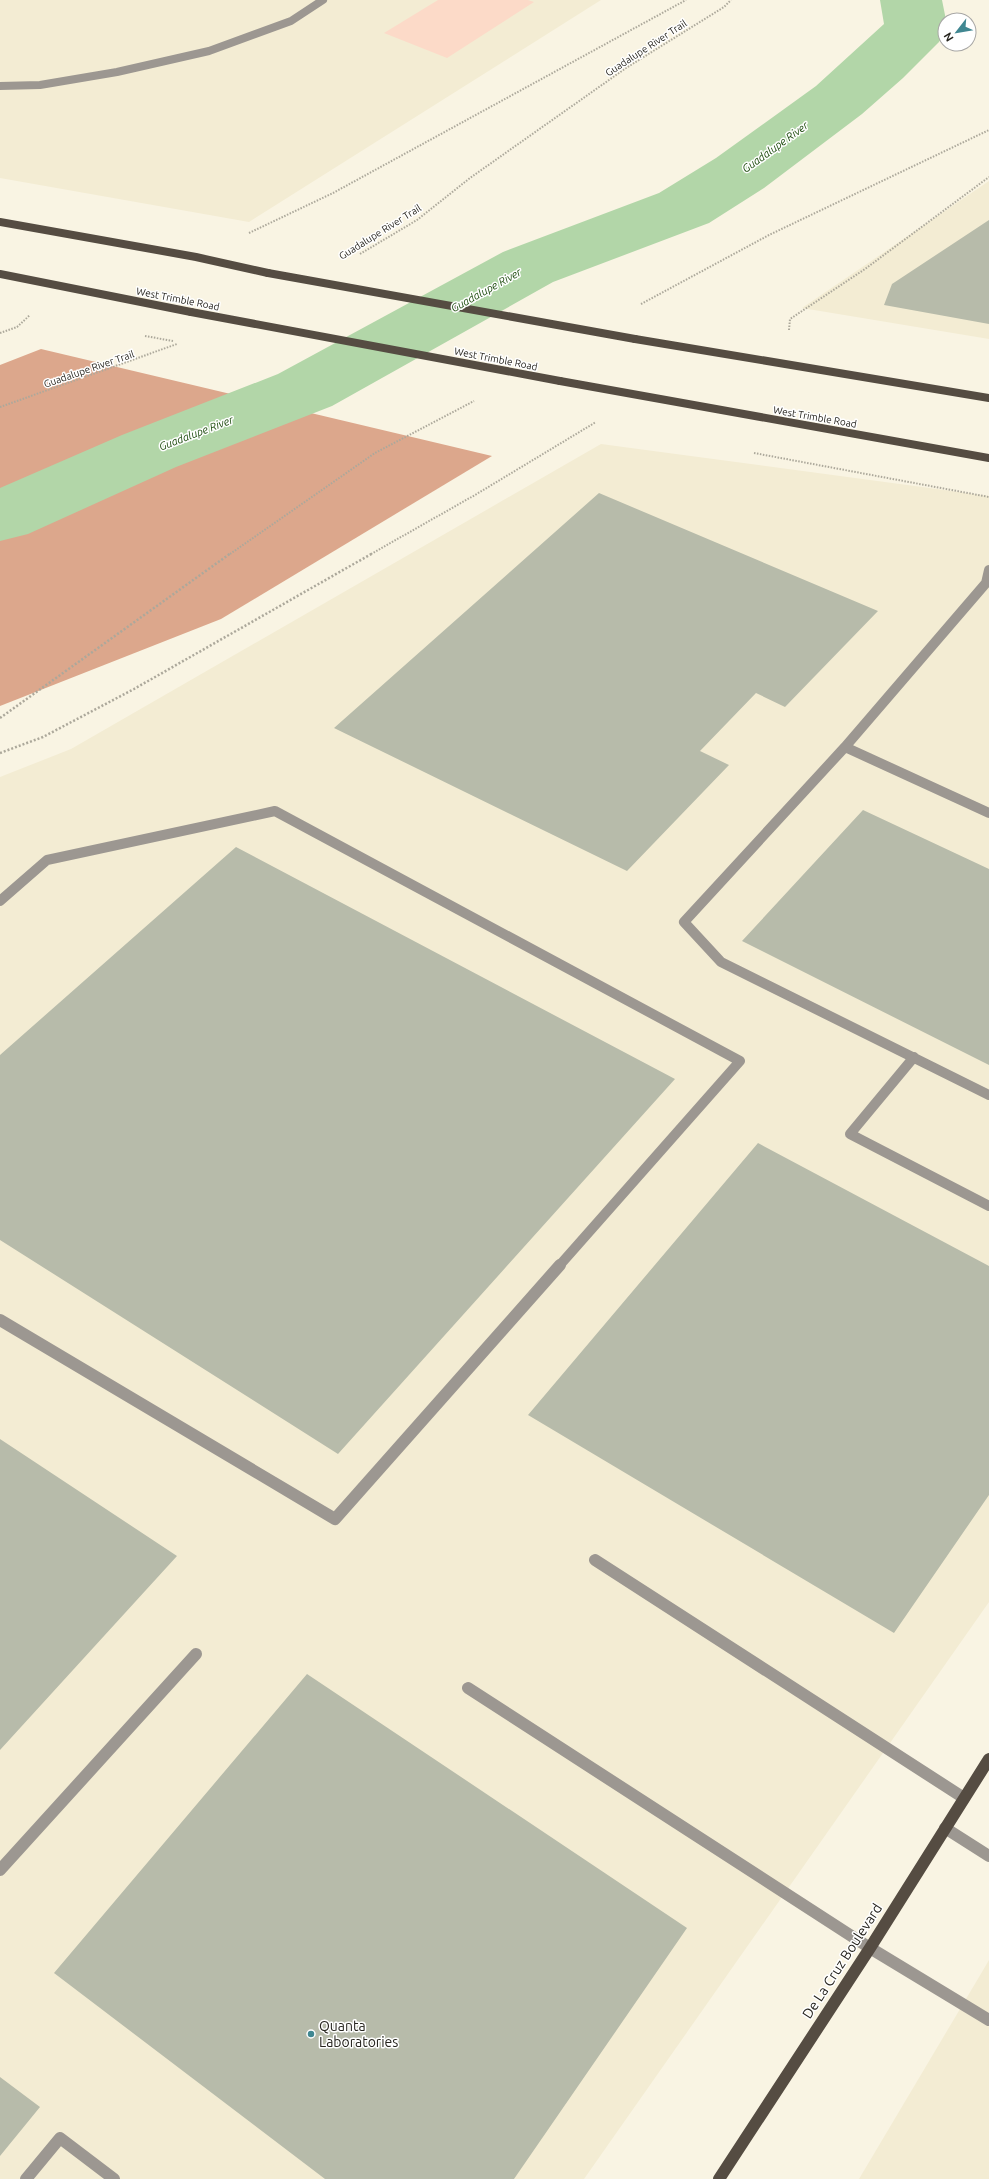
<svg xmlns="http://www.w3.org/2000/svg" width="989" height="2179" font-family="Ubuntu,sans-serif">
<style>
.built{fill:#f3ecd3}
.green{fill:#fcdac8}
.forest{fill:#dca78c}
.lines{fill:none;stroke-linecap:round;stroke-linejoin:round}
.river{fill:#b2d6a8;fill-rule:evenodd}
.building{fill:#b7bbaa}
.path-far1{stroke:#aca89b;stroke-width:2;stroke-dasharray:1.5 1.5;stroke-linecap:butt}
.path{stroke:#aca89b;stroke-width:2.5;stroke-dasharray:2 2;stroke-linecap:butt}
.minor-far2{stroke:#9c9791;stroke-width:8}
.minor-far1{stroke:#9c9791;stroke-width:10}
.minor{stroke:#9c9791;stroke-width:12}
.major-far1{stroke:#554c42;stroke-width:8}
.major{stroke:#554c42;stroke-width:12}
.path-bridge{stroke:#aca89b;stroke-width:2;stroke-dasharray:1.5 1.5;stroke-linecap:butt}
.major-bridge{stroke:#554c42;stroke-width:8}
.poi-dot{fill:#408791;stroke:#fff;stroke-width:1.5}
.labels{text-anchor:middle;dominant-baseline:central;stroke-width:3;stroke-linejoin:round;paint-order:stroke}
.far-street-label{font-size:10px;fill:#26241e;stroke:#fff}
.far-water-label{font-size:11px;font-style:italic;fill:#1f4d10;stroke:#fff}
.near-street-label{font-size:14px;fill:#26241e;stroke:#fff}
.near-poi-label{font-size:14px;fill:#26241e;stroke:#fff;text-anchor:start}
</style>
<rect width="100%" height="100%" fill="#f9f4e3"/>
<path class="built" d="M0,0H601L249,222L0,178Z
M989,181V339L802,308Z
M601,444L989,496V1602L584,2179H0V777L71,749Z
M989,1960V2179H859L982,1972Z"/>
<path class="green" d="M438,0H528L534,2L447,58L384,33Z"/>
<path class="forest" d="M41,349L492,456L221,619L0,706V365Z"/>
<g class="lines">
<path class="river" d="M880,0H942L946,20L945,32L939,42L903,78L862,114L764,188L709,223L553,282L332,406L176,467L28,534L0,541V488L122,435L278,374L503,252L659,193L716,158L816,86L884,24Z"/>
</g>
<path class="building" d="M989,220V324L884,305L892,284Z
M599,493L878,611L785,707L756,693L700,751L729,765L627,871L334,728Z
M863,810L989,869V1065L742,941Z
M236,847L675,1079L338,1454L0,1240V1055Z
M758,1143L989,1266V1495L894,1633L528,1415Z
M0,1439L177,1556L0,1750Z
M307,1674L687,1928L514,2179H325L54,1973Z
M0,2077L40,2107L0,2156Z"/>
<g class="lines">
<path class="path-far1" d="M249,233L333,193L686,0
M360,254L417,220L470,178L626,68L724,7L731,0
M641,304L769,235L989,130
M789,330L790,319L865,269L989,177
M0,333L17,327L30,315
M0,407L177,344
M754,453L989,497
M230,554L375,453L474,401
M371,554L475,495L596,422"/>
<path class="path" d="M0,718L231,553
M0,753L43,737L134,689L373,553"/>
<path class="minor-far2" d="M0,86L40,85L117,72L209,51L291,21L323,0"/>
<path class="minor-far1" d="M989,570L986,583L845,747L684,922L721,962L989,1095
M845,747L989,813
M0,901L47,860L275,811L740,1061L559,1266
M914,1057L850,1134L989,1206"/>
<path class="minor" d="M0,1320L335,1519L560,1265
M595,1560L964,1798
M468,1688L870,1948L989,2020
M945,1828L989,1856
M0,1870L196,1654
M26,2179L60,2138L114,2179"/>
<path class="major-far1" d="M0,222L196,257L268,273
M0,274L191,312
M635,339L989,398
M560,381L989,458"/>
<path class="major" d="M719,2179L870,1948L989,1759"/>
<path class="path-bridge" d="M145,336L173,341"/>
<path class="major-bridge" d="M268,273L635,339
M191,312L560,381"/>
</g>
<circle class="poi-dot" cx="311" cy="2034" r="4"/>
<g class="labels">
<g class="far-street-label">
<text transform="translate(646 48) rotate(-33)">Guadalupe River Trail</text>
<text transform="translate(380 232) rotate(-32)">Guadalupe River Trail</text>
<text transform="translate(178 299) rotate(11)">West Trimble Road</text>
<text transform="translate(496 359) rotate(11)">West Trimble Road</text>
<text transform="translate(89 369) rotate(-19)">Guadalupe River Trail</text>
<text transform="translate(815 417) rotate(10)">West Trimble Road</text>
</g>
<g class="far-water-label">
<text transform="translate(775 147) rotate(-36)">Guadalupe River</text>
<text transform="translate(486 290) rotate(-29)">Guadalupe River</text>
<text transform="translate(196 433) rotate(-21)">Guadalupe River</text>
</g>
<g class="near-street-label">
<text transform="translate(842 1961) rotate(-57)">De La Cruz Boulevard</text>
</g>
<g class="near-poi-label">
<text x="319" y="2026">Quanta<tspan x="319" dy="16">Laboratories</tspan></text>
</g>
</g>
<g transform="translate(957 32) rotate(239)"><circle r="19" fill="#ffffff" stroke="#a8a7a5"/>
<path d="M0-3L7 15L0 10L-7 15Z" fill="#408791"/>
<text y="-6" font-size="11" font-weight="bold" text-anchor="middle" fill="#26241e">N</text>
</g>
</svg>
